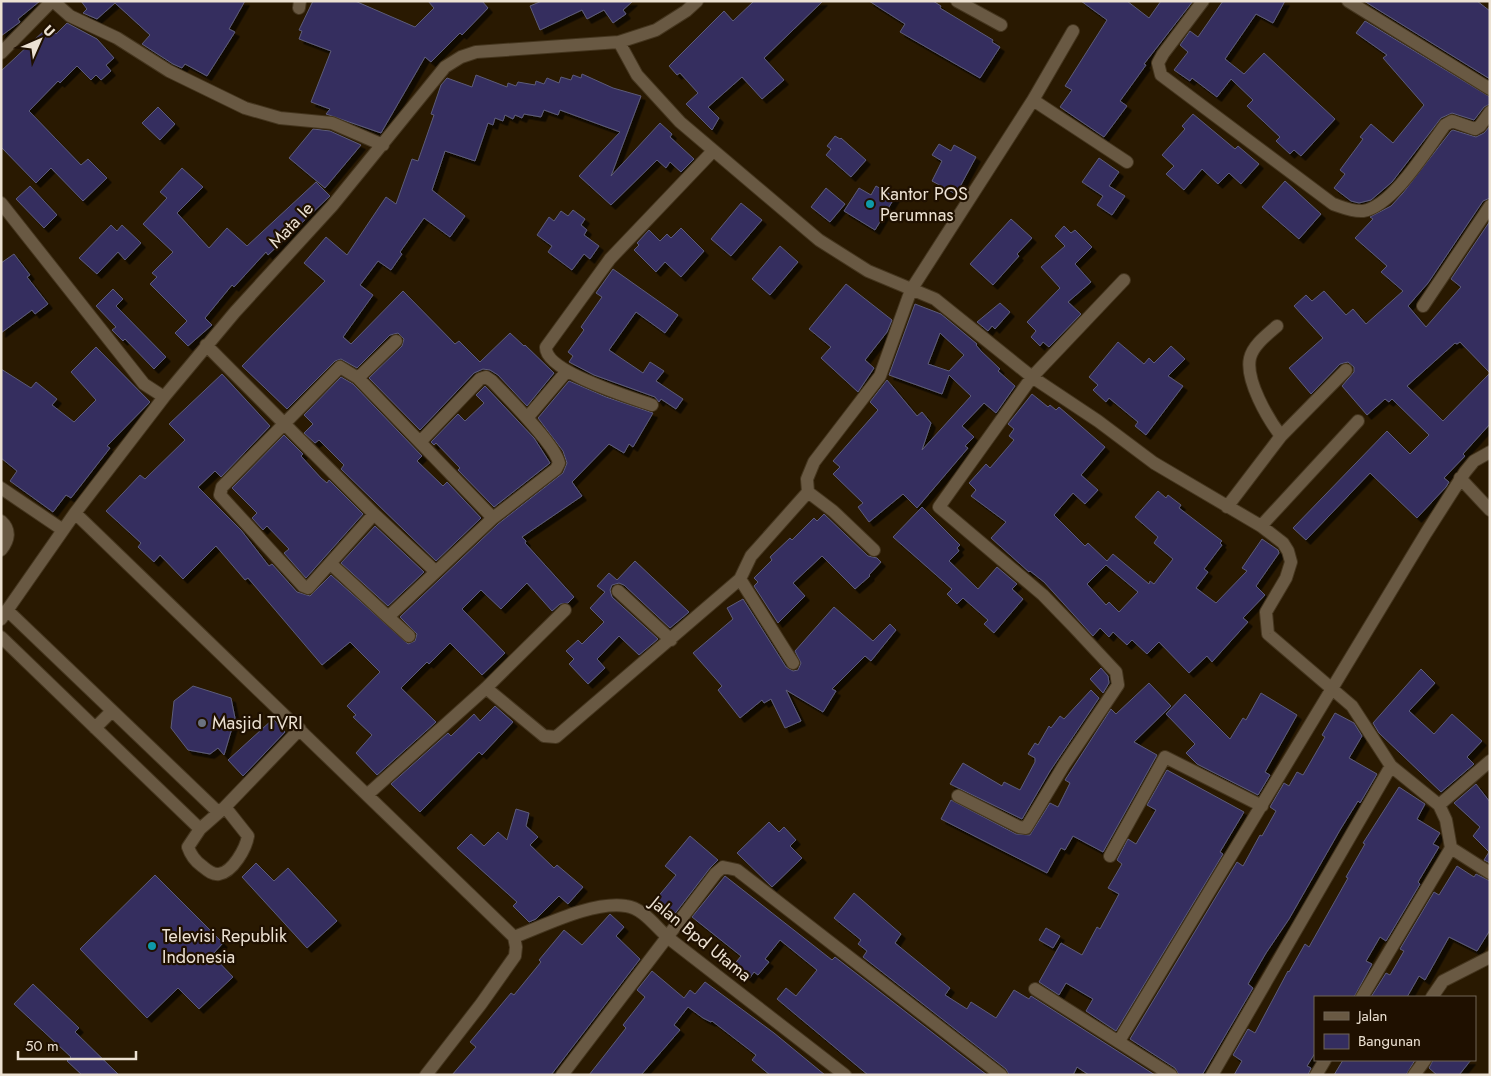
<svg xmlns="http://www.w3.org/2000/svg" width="1491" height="1076" font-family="Jost,sans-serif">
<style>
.building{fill:#342d5f;stroke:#5d5c79;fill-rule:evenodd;filter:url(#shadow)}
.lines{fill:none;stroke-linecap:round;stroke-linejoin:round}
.minor-casing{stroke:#44351e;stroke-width:14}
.minor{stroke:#695943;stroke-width:12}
.culture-dot{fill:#0f9aa8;stroke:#1f1000;stroke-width:2}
.worship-dot{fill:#6b7280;stroke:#1f1000;stroke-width:2}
.labels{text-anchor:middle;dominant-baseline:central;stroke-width:4.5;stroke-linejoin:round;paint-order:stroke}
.poi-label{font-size:18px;fill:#ece1d2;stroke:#1f1000;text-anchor:start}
.street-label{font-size:18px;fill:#ece1d2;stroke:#1f1000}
</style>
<defs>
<filter id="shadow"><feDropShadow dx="4.5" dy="4.5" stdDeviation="0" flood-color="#0009"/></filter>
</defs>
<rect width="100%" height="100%" fill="#291901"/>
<path class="building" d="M1,1H40L18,19L20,22L1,36Z
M81,1H245L229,29L235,32L207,76L185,64L182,68L173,64L142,44L150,35L115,3L97,19L83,13L87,9Z
M313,1H355L415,27L434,8L428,1H482L488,8L462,35L460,33L431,62L425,57L381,133L326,114L330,109L311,102L331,51L299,39L302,31L299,30Z
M542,1H633L623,10L626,14L613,23L604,10L587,19L582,10L540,30L530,6Z
M754,1H823L764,58L784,80L762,99L742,77L708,107L719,118L712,130L686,104L698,93L680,73L677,75L669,66L724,11L733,21Z
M869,1H933L941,6L940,8L993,40L992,42L1000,47L980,78L900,32L905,24Z
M1081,1H1127L1149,18L1161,1H1193L1144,64L1146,65L1120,101L1127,106L1104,137L1060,107L1072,90L1065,86L1107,20Z
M1223,1H1285L1273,23L1256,14L1225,59L1244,74L1264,53L1335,119L1301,156L1294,150L1290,154L1276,141L1280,137L1247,106L1253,100L1231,79L1217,97L1192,78L1190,81L1174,70L1188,52L1180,45L1190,31L1198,37Z
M1364,1H1477L1490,11V79Z
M1365,21L1490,97V104L1484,107L1474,120L1452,113L1441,118L1392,182L1371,200L1359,203L1351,201L1334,188L1345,174L1340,170L1363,139L1360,137L1371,124L1393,143L1424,105L1383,58L1387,55L1356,33Z
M67,23L97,39L114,58L106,65L111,71L101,80L96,75L91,80L77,66L60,83L58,81L29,111L81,165L88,159L107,178L83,201L51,168L36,183L1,147V71L46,29L50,34L54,31L56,34Z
M582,74L613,88L641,96L611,176L660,123L672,134L670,137L694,159L681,172L670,162L666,168L657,160L611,205L579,176L620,132L560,110L558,115L544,110L541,117L524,114L522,118L515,115L513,119L505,115L503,121L495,118L493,125L488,123L475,161L445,151L432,190L465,216L450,237L424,218L400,252L402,254L391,270L378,261L360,285L373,295L343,337L351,344L403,291L455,344L459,341L480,362L510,333L524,346L525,345L554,373L527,406L498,375L490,370L483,369L474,373L420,430L369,378L402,346L404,339L398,333L390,335L357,368L341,359L335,361L287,409L242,366L325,281L304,263L326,237L347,255L386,197L396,204L412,159L418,161L434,115L431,114L441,85L447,78L472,87L476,75L507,87L508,83L516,86L518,82L535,85L536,81L544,84L547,78L559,83L561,77L571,80L573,75L581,78Z
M158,107L175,124L160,140L142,123Z
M1193,114L1235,149L1238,146L1259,164L1241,184L1229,173L1218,184L1202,169L1184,190L1166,174L1174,166L1162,155L1185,129L1182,126Z
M1490,126V198L1483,201L1428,283L1408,306L1426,327L1461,287L1451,279L1490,221V373L1460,342L1457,344L1455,343L1407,386L1443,421L1490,373V424L1463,454L1465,456L1444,478L1449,482L1446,487L1417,518L1370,473L1306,540L1293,528L1387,431L1410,454L1429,435L1392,399L1389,402L1385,399L1367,415L1342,386L1354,372V367L1348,362L1340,364L1311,394L1289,368L1323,338L1294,306L1306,295L1312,301L1324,291L1346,315L1353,309L1366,324L1403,291L1381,272L1387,266L1355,238L1373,219L1370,217L1391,206L1403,193L1451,131L1453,130L1476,137L1484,133Z
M313,129L330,131L361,145L325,188L289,158Z
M835,136L840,139L841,138L866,160L851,177L826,155L831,149L827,146Z
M939,144L951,151L954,145L976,157L956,194L932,181L942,161L932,155Z
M1099,158L1119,172L1109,186L1125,196L1112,215L1097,205L1103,196L1082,182Z
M182,168L203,187L177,213L209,248L227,228L247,246L316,182L330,196L268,255L266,252L234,287L232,285L205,318L212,325L188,346L175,333L187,321L150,284L157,277L152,273L173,252L143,224L167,198L160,192Z
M1285,181L1321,214L1299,239L1262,207Z
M30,186L57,215L44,228L16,199Z
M876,186L895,197L875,230L844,211L859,188L871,195Z
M826,188L845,204L830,222L811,207Z
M741,203L762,220L731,256L711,239Z
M573,210L585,219L581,225L587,230L584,235L599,246L590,259L584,254L572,270L548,252L552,246L537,235L549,217L554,221L561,211L568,216Z
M1011,219L1032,238L1017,254L1019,256L993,285L970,264Z
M111,225L117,231L122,225L141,243L125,260L118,252L97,274L79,258Z
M1064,226L1071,233L1075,230L1092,247L1075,264L1091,282L1068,302L1081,314L1049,347L1043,342L1040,346L1031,337L1036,331L1027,322L1060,288L1041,267L1065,246L1055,236Z
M681,228L704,251L681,277L665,262L656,272L634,250L639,245L637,243L649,230L660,241L667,234L671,238Z
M780,246L798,262L770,295L752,279Z
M14,254L30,275L27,277L48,304L35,314L32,310L1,333V263Z
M613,269L678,315L665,333L636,312L609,350L643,373L650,362L664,371L656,381L683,399L676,409L661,399L659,402L655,397L594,375L569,362L573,356L568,352L584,330L581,327L602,297L596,293Z
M846,284L892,320L887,332L865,360L874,368L858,392L821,358L831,347L809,329Z
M113,289L123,299L116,306L166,357L154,369L125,339L123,341L112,330L116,327L96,306Z
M1000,303L1010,312L995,329L992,326L988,331L977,322Z
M915,304L941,314L977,344L976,345L981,351L1000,369L998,371L1015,386L996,413L984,403L962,426L974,437L965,446L968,448L917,508L903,494L869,522L858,507L863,503L833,474L840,467L833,461L878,410L870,402L887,380L917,416L922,412L931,423L922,450L971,396L949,375L942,394L889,375ZM940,333L964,355L949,371L928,364Z
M1118,342L1144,364L1149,358L1154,363L1171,346L1185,359L1168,376L1183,386L1146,435L1135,426L1138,422L1109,398L1106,402L1093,390L1098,385L1089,377Z
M96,347L150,402L107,446L110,448L71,498L66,495L53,512L10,481L17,471L1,458V369L31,388L36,382L57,399L52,405L74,422L96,400L71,372Z
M222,374L270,426L221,477L215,471L198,487L241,530L269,566L272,564L297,592L310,596L331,575L408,644L415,641L417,634L400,617L498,524L563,473L567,463L563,451L538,418L569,381L606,397L653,413L633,447L629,444L624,453L609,444L572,482L582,496L522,537L526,541L525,543L574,597L568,603L560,604L552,611L527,583L501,609L481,590L462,609L505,653L482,675L450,643L429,664L427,662L401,688L436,722L377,775L356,753L372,735L353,717L356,715L347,706L380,672L350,642L322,665L248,578L245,580L216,546L183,579L160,555L154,562L138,547L141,543L106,511L140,475L145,479L185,440L169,424Z
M341,377L353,384L422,456L417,461L443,486L447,482L481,518L436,561L341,469L344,465L319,440L315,443L304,433L313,424L304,415Z
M485,386L534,438L550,463L494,507L458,470L460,468L436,443L434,445L431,442L458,414L465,421L484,403L476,395Z
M1032,394L1048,407L1050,405L1056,410L1059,407L1105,447L1081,475L1098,490L1085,504L1073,493L1054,515L1085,546L1088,543L1107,561L1113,554L1149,584L1150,581L1154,584L1173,559L1154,543L1158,537L1135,517L1158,491L1166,498L1168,495L1181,505L1179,508L1222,541L1220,543L1222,545L1204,569L1208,572L1196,588L1216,603L1247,571L1242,568L1262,539L1278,550L1279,553L1256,586L1265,595L1243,618L1248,622L1212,662L1207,656L1189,673L1159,642L1147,654L1132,640L1127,645L1113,632L1109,637L1100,628L1093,636L1044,582L1030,571L1029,572L991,538L1006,522L971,496L976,490L969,483L986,464L990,468L1014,440L1009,436L1014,429L1008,424ZM1106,565L1138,592L1119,612L1109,602L1106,605L1087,584Z
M284,435L303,454L301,456L321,478L327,483L329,480L363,514L306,578L284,553L289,549L267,526L263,530L252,518L257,513L232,488Z
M922,507L960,545L957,548L959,551L949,561L978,589L997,567L1017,584L1012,589L1023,599L994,633L984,624L988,620L963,598L957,604L947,594L952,589L893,537Z
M824,514L868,556L877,558L881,562L869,575L870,576L855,589L822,556L793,583L805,596L778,623L754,586L758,582L754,578L772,560L770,557L790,538L792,540L814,518L817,521Z
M375,526L424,572L388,606L341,563Z
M635,561L689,612L670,628L624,585L619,583L612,585L610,590L612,597L658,639L639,655L619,636L597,659L605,668L588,684L569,664L574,659L566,651L578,640L582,644L604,622L590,608L605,592L597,586L609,573L617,580Z
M743,599L786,667L793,671L798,670L801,663L795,651L834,607L873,641L890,624L896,630L871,661L865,656L832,689L836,691L823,712L786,690L801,721L785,728L771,699L764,703L762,700L740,718L718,690L722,686L693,653L733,619L727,608Z
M1101,668L1108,676L1109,683L1103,693L1090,679Z
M1421,669L1435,683L1409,711L1434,734L1452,714L1482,741L1467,757L1474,764L1441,792L1379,733L1373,723Z
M1149,683L1171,706L1134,742L1157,755L1103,852L1073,836L1065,850L1061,848L1047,873L941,819L951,800L1016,834L1030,835L1050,803L1058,807L1070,783L1065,780L1111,709L1116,714Z
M193,686L231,698L235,718L224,755L218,748L210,754L188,750L171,728L174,701Z
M1091,690L1099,698L1050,771L1022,819L950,784L963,763L1002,786L1004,782L1020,790L1035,762V758L1028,754L1035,743L1038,745L1049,726L1051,728L1060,716L1064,719Z
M1261,693L1297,715L1265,772L1270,775L1258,795L1197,764L1186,753L1195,744L1166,714L1185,694L1230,739L1243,718L1246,720Z
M495,706L513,722L482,755L479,752L420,812L391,784L448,733L451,736L474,714L480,721Z
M1335,713L1354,723L1362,736L1349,758L1377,774L1360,803L1358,801L1340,830L1289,919L1266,953L1248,984L1253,988L1202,1075H1179L1175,1068L1130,1039L1237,862L1243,866L1260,835L1262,836L1276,811L1270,807L1284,783L1289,786L1297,772L1303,775L1325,737L1322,735Z
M273,719L285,732L243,776L228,760Z
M1167,770L1244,812L1220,852L1223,854L1116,1031L1086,1011L1093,999L1066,983L1059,995L1039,982L1061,943L1082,955L1097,927L1100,929L1119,894L1108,888L1122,864L1117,860L1128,839L1136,844L1156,810L1147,805Z
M1476,784L1490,802V863L1484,860L1489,852L1473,836L1480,827L1454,803Z
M1399,787L1425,804L1417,819L1440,833L1433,844L1439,847L1418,882L1420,884L1386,941L1380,937L1366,961L1372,964L1354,997H1315V1053L1307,1066L1311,1068L1308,1075H1234L1242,1061L1233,1055L1248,1029L1255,1033L1288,971L1289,972L1305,944L1309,947L1348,878L1346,877L1365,844L1363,843Z
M516,809L529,813L526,826L538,837L530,845L554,868L557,865L583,887L568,904L559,896L536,919L529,922L513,906L517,902L457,848L471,834L484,846L498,832L507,840Z
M769,822L779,832L784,827L796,840L790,846L802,858L772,887L737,853Z
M690,836L718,860L710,868L670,920L652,904L676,875L665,866Z
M256,863L274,881L288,868L337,921L307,948L242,877Z
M1457,866L1474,877L1476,874L1490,881V930L1477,951L1449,937L1425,980L1419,976L1407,997H1371L1386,973L1390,975L1404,951L1400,949L1434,892L1439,895Z
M155,875L223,943L212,955L233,977L199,1009L178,988L147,1018L80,949Z
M725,876L832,960L835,957L987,1075H868L777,999L786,988L796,996L817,970L780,940L765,959L769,962L758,975L754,972L749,979L733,966L741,956L692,917Z
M854,893L901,934L895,943L950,988L945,995L967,1009L971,1002L996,1018L1014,990L1029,999L1031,996L1155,1075H1089L1077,1067L1073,1075H1009L1006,1069L863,957L867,951L858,944L861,940L834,918Z
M610,914L624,927L616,936L640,959L551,1075H452L476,1047L470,1042L511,993L514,995L541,962L539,960L564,930L582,945Z
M1046,928L1060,936L1053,948L1039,940Z
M652,971L684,998L690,990L695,994L705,982L774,1033L825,1075H770L752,1060L756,1055L712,1021L711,1022L703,1018L688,1007L674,1025L680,1030L641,1075H589L626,1028L623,1025L645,997L637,990Z
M33,984L79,1028L75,1032L119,1075H82L67,1061L71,1057L14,1004Z
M1343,1060H1415L1406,1075H1334Z
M1433,1060H1471L1459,1075H1437L1429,1068Z"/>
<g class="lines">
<defs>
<path id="minor" d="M53,1L70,16L117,38L169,71L245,108L280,118L332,123L383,145
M957,1L1001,25
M1203,1L1163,54L1158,63L1161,75L1333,204C1342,207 1353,212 1363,211C1393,206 1427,149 1445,125L1452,121L1475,129L1480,126L1490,112
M1348,1L1490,89
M299,8L300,1
M619,42L637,75L680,122L819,240L868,271L935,299L1032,377L1098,421L1154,463L1261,526L1283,543L1288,551L1291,562L1286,578L1266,612L1268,634L1352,706L1391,766L1439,805L1446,820L1451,848L1490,873
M1,53L52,1
M1033,100L1127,162
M1,203L144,384L164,397
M1423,306L1490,206
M1277,326C1268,334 1253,345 1250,358C1245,380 1268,419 1281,436
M206,345L374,514L435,571
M358,378L396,341
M652,405C632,398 544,371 546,347L610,259L712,152
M527,418L566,372
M420,442L480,379L486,377L492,381C507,397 555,444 559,463L556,469L493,518
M1460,478L1490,510
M1,488L63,530
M808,492L833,511L874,550
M1227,507L1281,436L1346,370
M75,513L514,937L516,947L515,956L481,1004L426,1075
M1,521C11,530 9,540 1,550
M1261,526L1358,421
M331,564L388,617L493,518L358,378L340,367L222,487L220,495L303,586L308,588L374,514
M740,579L793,663
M618,591L671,640
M7,610L218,812
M388,617L409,636
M1,619L75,513L164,397L235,312L332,206L445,67L461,57L476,52L619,42L656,30L686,11L697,1
M1,637L200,829
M486,688L544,736L556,737L740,579L751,556L808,492L807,479L814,462L880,376L911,290L1033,100L1073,31
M95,728L112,711
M367,795L486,688L565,610
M958,796L1019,827L1026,828L1064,765L1118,685L1116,672L1073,626L1043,595L939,507L1032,377L1124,280
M1439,805L1490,761
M225,807L248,836C246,848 233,872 219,874C212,875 207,870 202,866C195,861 191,856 188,847L200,829L225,807L300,729
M1110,856L1165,757L1262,806
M514,937C546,925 592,901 626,906C644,908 657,929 671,940C729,985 787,1030 845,1075
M1035,989L1171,1075
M1362,997L1451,848
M1432,997L1443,981L1490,957
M1119,1041L1426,533L1465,472L1474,461L1490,452
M562,1075L716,873L723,867L737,870L1001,1075
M1212,1075L1391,766
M1316,1075L1325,1060
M1414,1075L1425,1060"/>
</defs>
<use href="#minor" class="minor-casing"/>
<use href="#minor" class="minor"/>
</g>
<g class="culture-dot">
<circle cx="870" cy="204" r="5"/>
<circle cx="152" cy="946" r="5"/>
</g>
<circle class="worship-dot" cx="202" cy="723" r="5"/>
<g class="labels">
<g class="poi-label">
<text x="880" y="194">Kantor POS<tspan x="880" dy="21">Perumnas</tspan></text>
<text x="212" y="723">Masjid TVRI</text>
<text x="162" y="936">Televisi Republik<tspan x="162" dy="21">Indonesia</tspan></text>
</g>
<g class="street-label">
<text transform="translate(291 225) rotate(-47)">Mata Ie</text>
<text transform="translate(701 939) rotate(39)">Jalan Bpd Utama</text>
</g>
</g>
<rect width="1491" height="1076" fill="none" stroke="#ece1d2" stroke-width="5"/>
<rect x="1314" y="996" width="162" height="65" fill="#1f1000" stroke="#716454"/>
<rect x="1324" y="1012" width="25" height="8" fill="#695943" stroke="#716454"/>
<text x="1358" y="1021" font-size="15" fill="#ece1d2">Jalan</text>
<rect x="1324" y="1034" width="25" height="15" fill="#342d5f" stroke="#716454"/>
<text x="1358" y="1046" font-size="15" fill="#ece1d2">Bangunan</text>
<g transform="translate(40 40) rotate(45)" stroke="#1f1000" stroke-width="4" paint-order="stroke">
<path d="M0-4L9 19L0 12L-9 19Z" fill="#ece1d2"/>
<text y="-8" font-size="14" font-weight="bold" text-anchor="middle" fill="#ece1d2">U</text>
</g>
<path d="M18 1051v8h118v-8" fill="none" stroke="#ece1d2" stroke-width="2.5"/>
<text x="25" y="1051" font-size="15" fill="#ece1d2" stroke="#1f1000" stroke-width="4" paint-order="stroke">50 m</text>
</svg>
